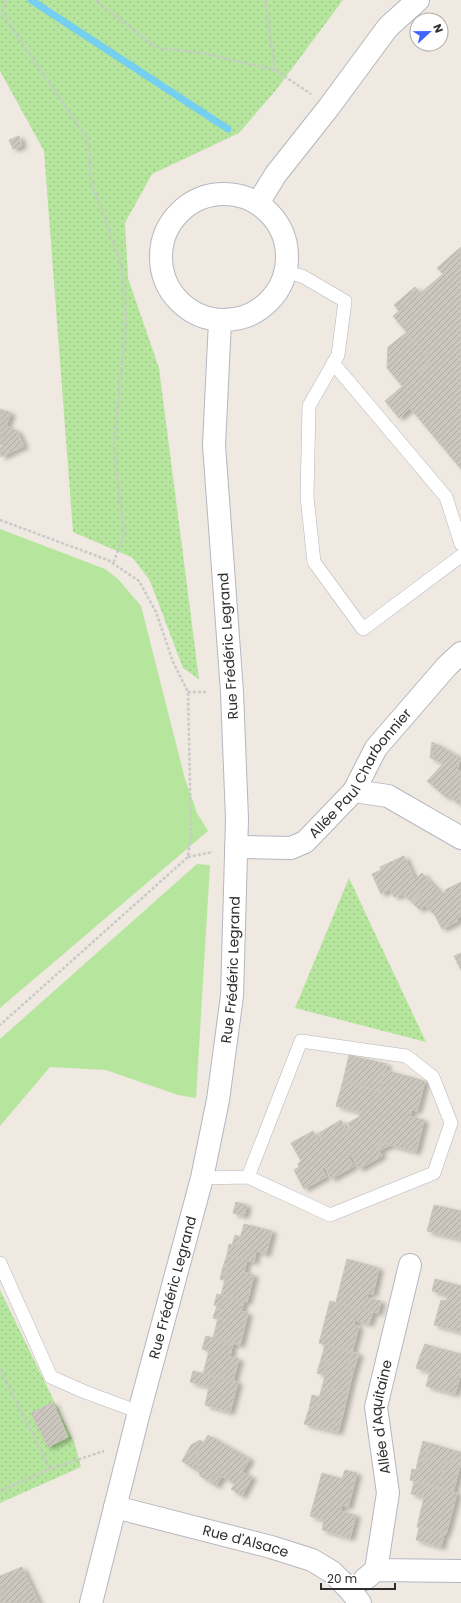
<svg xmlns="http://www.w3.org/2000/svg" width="461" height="1603" font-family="Poppins,sans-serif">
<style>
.grass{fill:#b6e59e}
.park{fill:url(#park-dots)}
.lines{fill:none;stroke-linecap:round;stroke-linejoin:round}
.stream{stroke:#75cff0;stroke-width:7}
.building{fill:url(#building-hatch);stroke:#cbc5ba;filter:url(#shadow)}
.lane-casing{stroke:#b4b7c1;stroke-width:14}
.street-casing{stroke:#b4b7c1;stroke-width:24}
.secondary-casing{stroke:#b4b7c1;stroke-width:24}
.path{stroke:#c9c9c9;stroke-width:2.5;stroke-dasharray:3 2;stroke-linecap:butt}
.lane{stroke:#fff;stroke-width:13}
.street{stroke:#fff;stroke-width:22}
.secondary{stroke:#fff;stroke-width:22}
.labels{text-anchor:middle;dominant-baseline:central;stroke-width:3;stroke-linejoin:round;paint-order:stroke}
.street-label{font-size:14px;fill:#2e2e2e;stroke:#fff}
</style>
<defs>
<pattern id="park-dots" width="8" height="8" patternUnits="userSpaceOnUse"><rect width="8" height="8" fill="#b6e59e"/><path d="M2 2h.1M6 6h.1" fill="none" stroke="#9dc588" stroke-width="1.8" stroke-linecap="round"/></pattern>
<pattern id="building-hatch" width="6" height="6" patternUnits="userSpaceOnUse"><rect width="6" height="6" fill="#cbc7bf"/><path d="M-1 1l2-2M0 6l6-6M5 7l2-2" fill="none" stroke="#afaba4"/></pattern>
<filter id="shadow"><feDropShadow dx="4.5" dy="2.5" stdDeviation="2" flood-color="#0004"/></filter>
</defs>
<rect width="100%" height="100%" fill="#efe9e1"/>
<path class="grass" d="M0,529L105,569L118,579L141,606L185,779L197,813L208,831L0,1008Z
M197,864L210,865L196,1098L178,1095L106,1070L50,1067L0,1126V1039Z"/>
<path class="park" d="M0,0H343L276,90L239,133L152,174L125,223L128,278L159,368L199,679L183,668L150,581L133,558L73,532L44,151L0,71Z
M349,878L426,1042L295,1008Z
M0,1290L75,1444L81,1467L0,1503Z"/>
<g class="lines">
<path class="stream" d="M31,0L228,129"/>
</g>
<path class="building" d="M19,136L22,146L13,149L9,140Z
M461,247V469L410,408L399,418L385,401L431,362L393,316L443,274L437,268Z
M415,287L420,293L399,311L394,305Z
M407,332L431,362L402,386L387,368L388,347Z
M0,409L11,413L6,426L17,431L24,446L7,454L3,446L0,445Z
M3,446L7,454L1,457L0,448Z
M432,742L438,745L431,758H430Z
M438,745L461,758L457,769L461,772L460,805L449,796L447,798L427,781L443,764L431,758Z
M404,856L415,880L422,873L430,882L412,902L402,894L394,897L390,889L381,894L372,874L381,870L380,867Z
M430,882L439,891L420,910L412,902Z
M461,882V916L457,918L458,921L442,929L435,915L425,906L439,891L442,894L446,892L445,890Z
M461,953V970L454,956Z
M349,1055L387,1064L379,1091L343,1081Z
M385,1070L425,1081L417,1111L412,1110L410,1116L424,1120L416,1152L383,1143L376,1146L382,1156L359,1169L352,1156L349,1158L354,1166L331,1179L325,1167L322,1169L326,1177L304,1189L294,1170L299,1167L298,1164L301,1161L291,1143L313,1131L319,1142L322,1140L319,1133L341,1120L346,1130L350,1128L348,1123L359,1117L360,1112L336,1106L343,1081L379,1091Z
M383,1143L390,1145L379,1151L376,1146Z
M236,1202L247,1205L244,1216L233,1213Z
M434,1205L461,1211V1235L460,1239L427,1231Z
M244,1224L272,1231L266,1254L256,1251L254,1262L227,1255L229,1244L238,1246Z
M235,1235L241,1237L238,1246L232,1245Z
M227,1255L247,1260L244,1272L254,1275L247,1302L221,1295L228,1268L223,1267Z
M347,1259L379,1268L373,1294L368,1293L367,1298L381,1301L378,1313L336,1302Z
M223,1267L228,1268L224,1280L220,1279Z
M435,1279L461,1286V1332L434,1325L441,1300L446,1301L448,1296L432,1291Z
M217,1294L244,1301L241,1311L248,1313L240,1345L213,1338L221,1307L214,1305Z
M330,1301L373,1312L369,1324L355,1320L354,1325L359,1326L352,1352L319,1343Z
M217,1306L221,1307L217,1319L213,1318Z
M206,1336L233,1343L230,1356L239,1359L233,1381L203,1374L209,1351L202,1349Z
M425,1344L434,1347L430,1358L420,1356Z
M325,1345L352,1352L347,1371L353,1372L348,1393L322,1387L329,1361L321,1359Z
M434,1347L461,1354V1373L455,1394L426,1386L430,1372L416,1368L420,1356L430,1358Z
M352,1352L359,1354L353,1372L347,1371Z
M321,1359L329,1361L325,1375L317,1373Z
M193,1371L238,1382L230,1412L205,1405L209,1387L190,1382Z
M322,1387L348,1393L343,1414L337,1412L333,1431L304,1424L309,1409L316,1411Z
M312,1395L319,1397L316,1411L309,1409Z
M53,1402L68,1437L48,1447L31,1413Z
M337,1412L343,1414L338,1432L333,1431Z
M208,1435L250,1459L242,1472L252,1477L242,1496L231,1489L235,1484L216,1473L210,1482L200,1476L198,1465L192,1462Z
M200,1440L203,1442L192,1462L198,1465L199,1472L182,1461L191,1445Z
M423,1441L429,1443L425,1461L418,1460Z
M429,1443L456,1451L453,1463L446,1461L438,1488L410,1480L412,1469L416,1470L418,1460L425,1461Z
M456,1451L461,1452V1463L453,1492L438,1488L446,1461L453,1463Z
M345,1470L357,1473L348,1507L342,1505L340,1511L356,1515L350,1538L322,1530L324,1520L310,1516L322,1473L342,1479Z
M216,1473L222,1476L216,1486L210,1482Z
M414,1482L457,1493L446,1534L417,1527L424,1497L411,1494Z
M419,1528L444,1534L441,1547L416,1540Z
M22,1567L39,1603H0V1576Z"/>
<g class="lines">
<defs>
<path id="lane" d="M286,272L302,276L345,301L338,355L309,406L307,497L314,562L363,629L461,556
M333,363L446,497L461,544
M202,1178L248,1177L301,1041L406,1056L433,1077L451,1123L434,1173L330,1215L248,1177
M0,1263L51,1377L85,1392L139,1412"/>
<g id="street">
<path d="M354,791L388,796L461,838"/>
<path id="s1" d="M236,847L291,848L305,842L354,791L376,748L447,666L461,653"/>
<path id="s2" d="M115,1507L271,1547L312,1560L332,1572L350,1590L360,1603"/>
<path id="s3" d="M376,1570L388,1493L376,1407L410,1265"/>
<path d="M365,1579L376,1570L461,1571"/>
</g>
<g id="secondary">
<circle cx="224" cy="257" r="63"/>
<path d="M258,203L276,174L329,107L388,27L418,0"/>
<path id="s4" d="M91,1603L139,1412L202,1178L218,1100L232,996L237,819L232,692L214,445L220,321"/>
</g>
</defs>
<use href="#lane" class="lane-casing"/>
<use href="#street" class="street-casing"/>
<use href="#secondary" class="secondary-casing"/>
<path class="path" d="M6,0L2,13L88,140L91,181L122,266L126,320L114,445L124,534L113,564
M95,0L157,48L202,53L275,70L311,94
M265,0L275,70
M0,520L108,560L139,581L156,612L173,662L188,692L191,834L188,857L0,1025
M188,692H208
M188,857L213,852
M0,1369L50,1469L0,1491
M50,1469L104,1451"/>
<use href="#lane" class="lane"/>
<use href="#street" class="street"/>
<use href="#secondary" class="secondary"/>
</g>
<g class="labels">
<g class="street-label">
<text transform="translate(228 646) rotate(-94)">Rue Frédéric Legrand</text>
<text stroke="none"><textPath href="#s1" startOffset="159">Allée Paul Charbonnier</textPath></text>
<text stroke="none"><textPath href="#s4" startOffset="650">Rue Frédéric Legrand</textPath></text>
<text stroke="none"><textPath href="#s4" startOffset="326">Rue Frédéric Legrand</textPath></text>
<text stroke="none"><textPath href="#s3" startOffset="155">Allée d'Aquitaine</textPath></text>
<text stroke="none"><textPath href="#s2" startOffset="135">Rue d'Alsace</textPath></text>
</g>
</g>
<g transform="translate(429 32) rotate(68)"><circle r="19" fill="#ffffff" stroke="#ababab"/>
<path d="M0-3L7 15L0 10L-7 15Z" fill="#4264fb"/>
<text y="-6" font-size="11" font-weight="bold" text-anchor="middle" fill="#2e2e2e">N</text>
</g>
<path d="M321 1583v6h74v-6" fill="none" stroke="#2e2e2e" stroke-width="2"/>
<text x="327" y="1583" font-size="12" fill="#2e2e2e" stroke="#ffffff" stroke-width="3" paint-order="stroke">20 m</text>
</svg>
